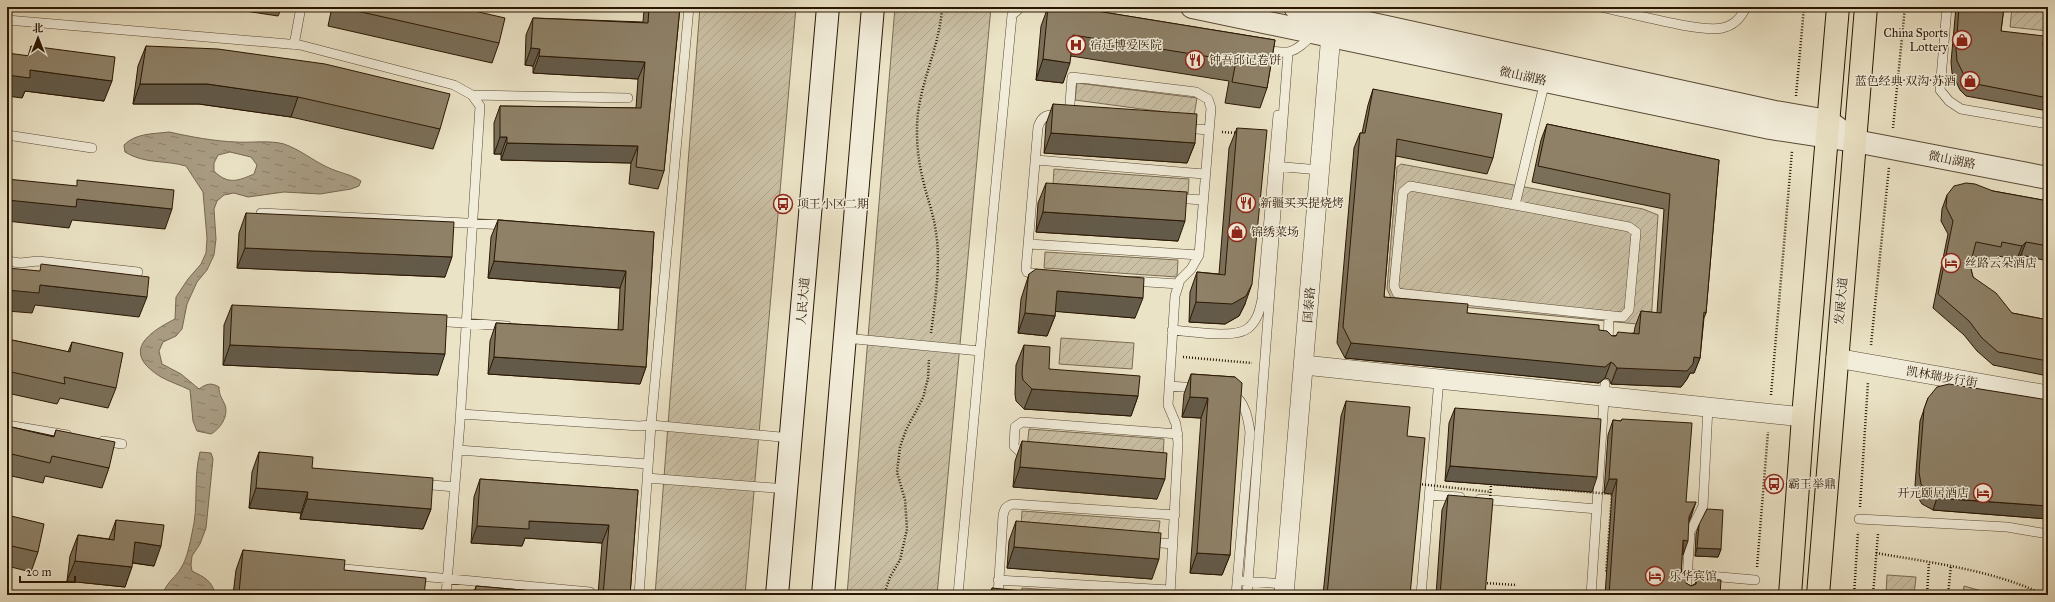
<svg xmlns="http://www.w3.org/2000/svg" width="2055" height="602" font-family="'IM FELL Great Primer','Noto Serif SC',serif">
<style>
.garden{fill:url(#garden-furrows);stroke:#7a6b54}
.water{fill:url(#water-ripples);stroke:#766750;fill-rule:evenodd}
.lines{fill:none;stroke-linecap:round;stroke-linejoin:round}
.service-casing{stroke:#5a4934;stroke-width:10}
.minor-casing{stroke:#5a4934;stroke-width:20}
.tertiary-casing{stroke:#5a4934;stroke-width:24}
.secondary-casing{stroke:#291603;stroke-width:24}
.primary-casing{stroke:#291603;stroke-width:24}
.path{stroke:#291603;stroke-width:2.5;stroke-dasharray:1 2;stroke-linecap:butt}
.service{stroke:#f2edda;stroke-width:9}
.minor{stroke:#f2edda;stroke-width:19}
.tertiary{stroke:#f2edda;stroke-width:22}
.secondary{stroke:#f2edda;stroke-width:22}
.primary{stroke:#ebe3c6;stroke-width:22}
.path-bridge{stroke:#291603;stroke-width:2.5;stroke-dasharray:1 2;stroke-linecap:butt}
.wall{fill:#7a6f59;stroke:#291603}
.shaded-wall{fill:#635a49;stroke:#291603}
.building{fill:#8e8168;stroke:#291603}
.labels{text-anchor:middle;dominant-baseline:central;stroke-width:3;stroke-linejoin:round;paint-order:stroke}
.poi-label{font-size:12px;fill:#291603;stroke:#f2edda;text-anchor:start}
.street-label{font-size:12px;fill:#291603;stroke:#f2edda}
</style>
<defs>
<pattern id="garden-furrows" width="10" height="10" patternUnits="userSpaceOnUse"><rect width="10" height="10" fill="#cac0a5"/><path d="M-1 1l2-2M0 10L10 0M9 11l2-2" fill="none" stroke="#aea48c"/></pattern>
<pattern id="water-ripples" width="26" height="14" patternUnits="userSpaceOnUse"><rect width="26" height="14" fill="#a99d84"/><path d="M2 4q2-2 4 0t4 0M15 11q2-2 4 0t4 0" fill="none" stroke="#8a7f6a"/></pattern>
</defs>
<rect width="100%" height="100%" fill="#ebe3c6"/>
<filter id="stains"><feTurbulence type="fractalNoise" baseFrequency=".005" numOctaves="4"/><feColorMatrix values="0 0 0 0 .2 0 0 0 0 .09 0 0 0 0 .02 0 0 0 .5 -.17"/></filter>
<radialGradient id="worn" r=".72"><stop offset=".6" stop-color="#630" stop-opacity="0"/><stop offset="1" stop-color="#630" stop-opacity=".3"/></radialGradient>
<path class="garden" d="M700,7H796L745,595H655Z
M895,7H991L937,595H847Z
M2012,7H2048V31L2010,27Z
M1077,83L1197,98L1194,116L1075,100Z
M1401,164L1643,209L1658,215L1651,323L1637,324L1392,300L1387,289L1397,167Z
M1054,169L1189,179L1188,195L1053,185Z
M1045,252L1178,260L1177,277L1044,268Z
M1061,338L1134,343L1132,369L1059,364Z
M1029,429L1164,439L1163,458L1027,448Z
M1022,511L1160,521L1158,537L1021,527Z
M1887,575L1916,577L1914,595H1886Z
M1964,586L1996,595H1998H1963Z
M1022,588L1120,595H1021Z"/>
<path class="water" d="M169,132C192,137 213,141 236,142C251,143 269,140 284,144C301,150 312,160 327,167C339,173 351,174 361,181L359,186L351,189L320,194L284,192L248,197L234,193L224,195L217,201L214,209L216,239L214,255L207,270L197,282L187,304L182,329L176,336L163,342L159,351L162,364L181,374L199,389C206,384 211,382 219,387C219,395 222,398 225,405C229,416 220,429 211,434L197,431L193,421L190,390C180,385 170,382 161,377C122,353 145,334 175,319L176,297L188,279L201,264L206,253L207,238L203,192L186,166C165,160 144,164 125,152L124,145C136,133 153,134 169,132ZM230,152L251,157L257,165L254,174C238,181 228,185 214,171V163L218,155Z
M200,452L211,453L213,459L206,528L200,544L192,556L191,565L192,571C204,577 213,581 215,595H166L164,591C168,581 176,577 181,568C187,559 190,543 192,533C199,506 193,478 200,452Z"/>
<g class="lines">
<defs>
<path id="service" d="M1601,7C1626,12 1700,33 1722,28C1733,26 1741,18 1746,7
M1947,7L1940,90L1949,101L1961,109L2048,124
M7,20L300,45L454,85L472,95L480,106L460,422L446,595
M2032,42L2048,44
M294,45L301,7
M1262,49C1291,55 1292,54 1314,34
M472,95L628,98
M1069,116L1072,77L1196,92L1208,99L1211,108L1199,255L1191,269L1180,280L1175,296L1168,405L1176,424L1178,443L1170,595
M1184,128L1209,130
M7,135L92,148
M1036,160L1204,174
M1273,166L1320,170
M1174,198L1203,200
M1515,205L1629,227L1636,232L1629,310L1623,317L1397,293L1394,286L1403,192L1410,186L1515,205L1545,81
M261,213L507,225
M1029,244L1199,255
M7,261L20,263L38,261L138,272
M1041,275L1027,272L1026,269L1038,127C1042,115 1048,114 1060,115
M1132,281L1179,284
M434,321L507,326
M1172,330C1190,331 1233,339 1247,329C1257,322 1260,310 1262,299L1278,115
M845,338L980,351L1012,15L1021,7
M1608,344L1609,315
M1169,386L1197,388
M1233,394C1245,402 1248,418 1250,432L1236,595
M461,414L639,426L651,425L791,438
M7,425L67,435
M103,441L122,444
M458,450L648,464
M1030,452L1019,451L1014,446L1015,427L1022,422L1178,434
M647,478L786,489
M421,484L455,487
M1429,495L1460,497
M1480,499L1597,509
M1859,519L2007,527L2048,534
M1149,542L1173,544
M334,568L590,592
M1687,574L1755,580
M998,580L1170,590
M1243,581L1285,584
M639,595L651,425L689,7
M958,595L980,351
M998,595L1003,516C1004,509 1006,506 1013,504L1175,515
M1247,595L1288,53
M1421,595L1439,379
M1591,595L1605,384
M1686,595L1690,532L1703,506L1708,407"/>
<path id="minor" d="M1836,358L2048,395
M1304,365L1803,417
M1284,595L1332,22"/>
<path id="tertiary" d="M1192,7L1770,128L1855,141L2048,178
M1295,7L1775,112L1828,121L1843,132"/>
<path id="secondary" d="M777,595L828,7
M823,595L873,7"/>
<path id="primary" d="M1790,595L1803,417L1838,7
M1818,595L1866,7"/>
</defs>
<use href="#service" class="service-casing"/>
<use href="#minor" class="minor-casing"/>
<use href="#tertiary" class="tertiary-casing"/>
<use href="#secondary" class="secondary-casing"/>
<use href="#primary" class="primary-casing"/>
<path class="path" d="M1796,96L1804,7
M1893,128L1905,7
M1222,132L1237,133
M931,333C935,304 941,262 936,233C934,215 927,198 923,180C919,164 917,148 917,132C916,88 940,50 942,7
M1871,345L1889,167
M1183,357L1252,363
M1771,395L1792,151
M1860,507L1868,382
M1876,553C1934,563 1992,570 2045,595
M1757,567L1768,432
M1484,583L1517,585
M1183,591L1223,594
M884,595L890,577L900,560L907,529L905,500L897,472L900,447L906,430L923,398L928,378L929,360
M1854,595L1858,532
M1873,595L1878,534
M1927,595L1929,562
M1948,595L1951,565"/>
<use href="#service" class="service"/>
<use href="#minor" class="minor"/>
<use href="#tertiary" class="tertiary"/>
<use href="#secondary" class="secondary"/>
<use href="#primary" class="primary"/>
<path class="path-bridge" d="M1419,484L1491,492
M1490,502L1491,484L1612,494L1606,573"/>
</g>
<path class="wall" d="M219,7H282L278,16Z
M332,7H457L499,43L492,63L328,26Z
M631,7H680L664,171L658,189L629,184L631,163L501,160V154H494V123L500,106L636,108L638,79L533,73V66L525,65L526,35L533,18L643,22L644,10Z
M1048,7H1072L1275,40L1267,88L1260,108L1225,103L1229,81L1071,56L1063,83L1036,80L1041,26Z
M1702,7H1713L1709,9Z
M1956,7H2004L2001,31L2043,45L2048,46V111L1966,96L1960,90L1952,73L1951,62Z
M31,46L104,101L25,91L22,98L28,56Z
M146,46L440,129L433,149L291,117L199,104H133L138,66Z
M1373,89L1493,158L1487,174L1396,156L1384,297L1467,313L1599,330L1612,336L1634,333L1635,327L1641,311L1657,313L1664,209L1532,182L1541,140L1547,124L1719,160L1706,313L1704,318L1700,358L1694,373H1690L1687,379L1681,387L1611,384L1609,379L1605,378L1599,383L1345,358L1337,343L1354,148L1360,133H1362L1368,105Z
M1053,104L1195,143L1187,163L1044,153L1046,124Z
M1237,128L1245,304L1239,316L1225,324L1189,322L1190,292L1197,272L1219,274L1229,148Z
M1046,183L1178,241L1036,232L1038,203Z
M1993,191L2048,201V261L2021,255L2017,259L1997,256L1996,260L1972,256L1970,265L1973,277L2012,313L2048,320V376L1993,365L1977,351L1964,335L1933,308L1948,234L1941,221L1942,209L1947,195Z
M246,213L445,277L237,268L239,233Z
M498,220L654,232L646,367L640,384L488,374L490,341L496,323L618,330L620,288L488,278L491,237Z
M1029,274L1135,318L1055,311V316L1047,336L1018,333L1021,299Z
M232,305L438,375L223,365L224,325Z
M7,339L68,352L72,342L116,388L108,408L60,398L57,404L7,393Z
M1024,345L1049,369L1138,396L1131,416L1024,409L1016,401L1015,394L1016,365Z
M1191,374L1235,377L1230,555L1222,575L1190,573L1201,418L1182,417L1184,394Z
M1928,398L2048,400V519L1933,510L1922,504L1917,496L1915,485L1920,421Z
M1346,401L1407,436L1410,595H1323L1341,416Z
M1455,408L1592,492L1445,481L1449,423Z
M1622,419L1686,502L1691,517L1689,521L1682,555L1681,577L1686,583L1691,586L1695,584L1697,578L1720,595H1605L1612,494L1604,493L1608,435L1613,420L1621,421Z
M7,426L54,436L56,430L109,468L102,488L45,476L43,483L7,475Z
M1022,441L1157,499L1013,487L1015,461Z
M259,452L312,468L431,509L423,529L300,519L301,513L249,508L252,472Z
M480,479L638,490L630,595H598L602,543L525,538L522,546L471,543L474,497Z
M1448,495L1485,595H1436L1442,510Z
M7,515L38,552L31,572L7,566Z
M116,520L154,566L132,563L125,587L67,581L70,556L78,535L109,539Z
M1016,521L1152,579L1007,568L1009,541Z
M1699,525L1721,549L1718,557L1695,556L1696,534Z
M243,550L344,570L424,595H233L236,570Z
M476,586L579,595H473Z
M992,588L1024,595H990Z"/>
<path class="shaded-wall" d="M531,48L540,49L533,66L525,65Z
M539,56L645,62L638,79L533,73Z
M1043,59L1070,63L1063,83L1036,80Z
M30,70L112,81L104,101L25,91L22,98L7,96V75Z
M140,84H207L298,97L291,117L199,104H133Z
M1051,133L1195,143L1187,163L1044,153Z
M500,137H507L501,154H494Z
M507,143L638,146L631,163L501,160Z
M77,199L172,209L165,229L72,220L69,228L7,221V200Z
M1043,212L1185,221L1178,241L1036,232Z
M2026,242L2021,255L2017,259L2022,246Z
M245,248L452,257L445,277L237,268Z
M494,261L626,271L620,288L488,278Z
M1252,284L1245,304L1239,316L1225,324L1189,322L1196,302Z
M40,285L147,297L139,317L35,305L32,313L7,311V290Z
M1057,291L1143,298L1135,318L1050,311Z
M1025,313L1055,316L1047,336L1018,333Z
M1351,343L1611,362L1605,378L1599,383L1345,358Z
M230,345L445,354L438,375L223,365Z
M494,357L646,367L640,384L488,374Z
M1694,357L1700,358L1694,373H1690L1687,379L1681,387L1611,384L1617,368Z
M1032,389L1138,396L1131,416L1024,409Z
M1190,397L1208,398L1201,418L1182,417Z
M1450,466L1597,477L1592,492L1445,481Z
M1020,467L1165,479L1157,499L1013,487Z
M1609,479H1617L1612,494L1604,493Z
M256,488L308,492L301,513L249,508Z
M1937,498L2048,506V519L1933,510Z
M307,499L431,509L423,529L300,519Z
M1696,502L1691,517L1684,531L1689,517Z
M529,521L609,525L602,543L525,538L522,546L471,543L477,526Z
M1683,540L1688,541L1683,555Z
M135,542L161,546L154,566L128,562Z
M1014,547L1159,559L1152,579L1007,568Z
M1697,548L1721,549L1718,557L1695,556Z
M1197,553L1230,555L1222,575L1190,573Z
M75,561L132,567L125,587L67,581Z
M239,593L264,595H238Z"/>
<path class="building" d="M339,7H457L505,18L499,43Z
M649,7H680L664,171L636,167L638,146L507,143V137H500V106L641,108L645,62L539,56L540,49L531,48L533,18L648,23Z
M1048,7H1072L1275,40L1267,88L1232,82L1236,61L1073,35L1070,63L1043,59Z
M1959,7H2004L2001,31L2044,36L2043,45L2048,46V98L1971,83L1965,77L1957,61L1956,49Z
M31,46L115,57L112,81L30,70V78L7,75V53L30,56Z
M146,46L218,49L325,64L450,94L440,129L298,97L207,84H140Z
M1373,89L1502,114L1493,158L1397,139L1384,297L1468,304L1467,313L1599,325V330L1607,331L1612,336H1616L1618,332L1639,334L1641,311L1661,313L1670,194L1538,166L1547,124L1719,160L1706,313L1704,312L1700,358L1694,357L1693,364L1687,371L1617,368L1614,364L1611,362L1605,367L1351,343L1343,327L1360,133H1365Z
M1053,104L1197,114L1195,143L1051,133Z
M1237,128L1267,130L1252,284L1246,296L1232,304L1196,302L1197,272L1225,275Z
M7,179L77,186V180L174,190L172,209L77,199L76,207L7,200Z
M1046,183L1187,192L1185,221L1043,212Z
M1966,183L1975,184L1993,191L2048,201V246L2026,242L2022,246L2002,242L2001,247L1976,242L1970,265L1973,277L1996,293L2012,313L2048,320V361L1998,352L1982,338L1969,321L1938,294L1953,221L1946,207L1947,195L1954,186Z
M246,213L454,222L452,257L245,248Z
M498,220L654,232L646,367L494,357L496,323L623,330L626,271L494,261Z
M41,264L149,277L147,297L40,285L39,293L7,290V268L40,271Z
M1036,269L1144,278L1143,298L1057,291L1055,316L1025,313L1028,279L1029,274Z
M232,305L447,315L445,354L230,345Z
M7,339L70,352L72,342L123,353L116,388L64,377L65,384L7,371Z
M1024,345L1050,347L1049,369L1140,376L1138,396L1032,389L1023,380L1022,374Z
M1191,374L1235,377L1242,383L1230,555L1197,553L1208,398L1190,397Z
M1949,384L2048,400V506L1937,498L1927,491L1921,484L1919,472L1924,409L1928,398L1937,387Z
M1346,401L1410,407L1407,436L1425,438L1410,595H1327Z
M1455,408L1601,419L1597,477L1450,466Z
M1622,419L1692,423L1686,502H1696L1689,517L1688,541L1683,540L1681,577H1686V583L1691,586L1696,584L1697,578L1721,580L1720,595H1609L1617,479H1609L1613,420L1621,421Z
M7,426L54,437L56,430L115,442L109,468L52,456L50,463L7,453Z
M1022,441L1167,453L1165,479L1020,467Z
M259,452L313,457L312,468L433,478L431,509L307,499L308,492L256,488Z
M480,479L638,490L630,595H603L609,525L529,521V529L477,526Z
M1448,495L1493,499L1485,595H1440Z
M1707,509L1723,510L1721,549L1697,548L1699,525Z
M7,515L44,524L38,552L7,545Z
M116,520L164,525L161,546L135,542L132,567L75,561L78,535L114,540Z
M1016,521L1161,533L1159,559L1014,547Z
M243,550L345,560L344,570L426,578L424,595H264L239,593Z
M476,586L579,595H475Z
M992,588L1024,591V595H992Z"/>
<defs>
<symbol id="shop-ring" viewBox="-11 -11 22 22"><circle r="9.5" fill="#f2edda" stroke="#8f2418" stroke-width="1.5"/><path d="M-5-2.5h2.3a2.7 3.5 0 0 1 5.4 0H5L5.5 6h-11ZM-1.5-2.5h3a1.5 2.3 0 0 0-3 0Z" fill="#8f2418"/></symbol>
<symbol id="hospital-ring" viewBox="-11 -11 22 22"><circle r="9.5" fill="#f2edda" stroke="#8f2418" stroke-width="1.5"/><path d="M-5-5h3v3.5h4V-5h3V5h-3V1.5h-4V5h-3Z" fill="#8f2418"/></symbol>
<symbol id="restaurant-ring" viewBox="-11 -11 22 22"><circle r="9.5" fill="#f2edda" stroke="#8f2418" stroke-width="1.5"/><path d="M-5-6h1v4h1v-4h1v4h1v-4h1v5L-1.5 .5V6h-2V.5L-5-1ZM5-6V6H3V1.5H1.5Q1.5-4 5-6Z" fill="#8f2418"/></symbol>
<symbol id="bus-ring" viewBox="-11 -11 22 22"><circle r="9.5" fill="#f2edda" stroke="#8f2418" stroke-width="1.5"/><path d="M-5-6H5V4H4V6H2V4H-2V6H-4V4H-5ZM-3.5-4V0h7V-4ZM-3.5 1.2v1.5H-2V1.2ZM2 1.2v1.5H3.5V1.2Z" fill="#8f2418"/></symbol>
<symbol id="hotel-ring" viewBox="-11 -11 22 22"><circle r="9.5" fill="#f2edda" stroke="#8f2418" stroke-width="1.5"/><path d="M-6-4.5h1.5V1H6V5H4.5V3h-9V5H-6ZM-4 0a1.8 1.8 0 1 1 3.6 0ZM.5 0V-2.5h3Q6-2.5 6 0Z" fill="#8f2418"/></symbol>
</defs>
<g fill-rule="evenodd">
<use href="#shop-ring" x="1951" y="29" width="22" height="22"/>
<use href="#hospital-ring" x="1065" y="34" width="22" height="22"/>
<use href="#restaurant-ring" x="1184" y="49" width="22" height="22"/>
<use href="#shop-ring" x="1959" y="70" width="22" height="22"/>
<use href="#restaurant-ring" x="1235" y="192" width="22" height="22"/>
<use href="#bus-ring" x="772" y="193" width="22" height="22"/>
<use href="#shop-ring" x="1226" y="221" width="22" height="22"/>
<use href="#hotel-ring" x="1940" y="252" width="22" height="22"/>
<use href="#bus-ring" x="1763" y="473" width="22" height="22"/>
<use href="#hotel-ring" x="1972" y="482" width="22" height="22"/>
<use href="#hotel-ring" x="1644" y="565" width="22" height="22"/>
</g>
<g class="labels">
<g class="poi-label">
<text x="1948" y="33" text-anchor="end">China Sports<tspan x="1948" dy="14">Lottery</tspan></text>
<text x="1090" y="45">宿迁博爱医院</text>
<text x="1209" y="60">钟吾邱记卷饼</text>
<text x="1956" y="81" text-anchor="end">蓝色经典·双沟·苏酒</text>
<text x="1260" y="203">新疆买买提烧烤</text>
<text x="797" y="204">项王小区二期</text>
<text x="1251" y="232">锦绣菜场</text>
<text x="1965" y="263">丝路云朵酒店</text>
<text x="1788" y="484">霸王举鼎</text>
<text x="1969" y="493" text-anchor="end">开元颐居酒店</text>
<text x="1669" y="576">乐华宾馆</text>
</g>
<g class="street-label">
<text transform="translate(1523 76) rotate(12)">微山湖路</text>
<text transform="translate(1952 160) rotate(11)">微山湖路</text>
<text transform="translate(803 301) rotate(-85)">人民大道</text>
<text transform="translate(1841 301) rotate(-85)">发展大道</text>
<text transform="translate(1309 305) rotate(-85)">国泰路</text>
<text transform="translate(1942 377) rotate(10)">凯林瑞步行街</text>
</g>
</g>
<rect width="2055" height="602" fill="none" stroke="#ebe3c6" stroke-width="24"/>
<rect x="8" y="8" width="2039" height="586" fill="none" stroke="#291603" stroke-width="2"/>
<rect x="12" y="12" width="2031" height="578" fill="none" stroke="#291603"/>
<g transform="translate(38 38)" stroke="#f2edda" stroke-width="3" paint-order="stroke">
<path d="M0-3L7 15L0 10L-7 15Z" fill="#291603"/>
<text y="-6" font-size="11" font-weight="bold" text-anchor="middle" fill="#291603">北</text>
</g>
<path d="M20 576v6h55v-6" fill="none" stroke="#291603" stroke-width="2"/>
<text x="26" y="576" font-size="12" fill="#291603" stroke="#f2edda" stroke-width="3" paint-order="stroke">20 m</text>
<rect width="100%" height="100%" filter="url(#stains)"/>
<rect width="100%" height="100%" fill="url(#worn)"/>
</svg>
